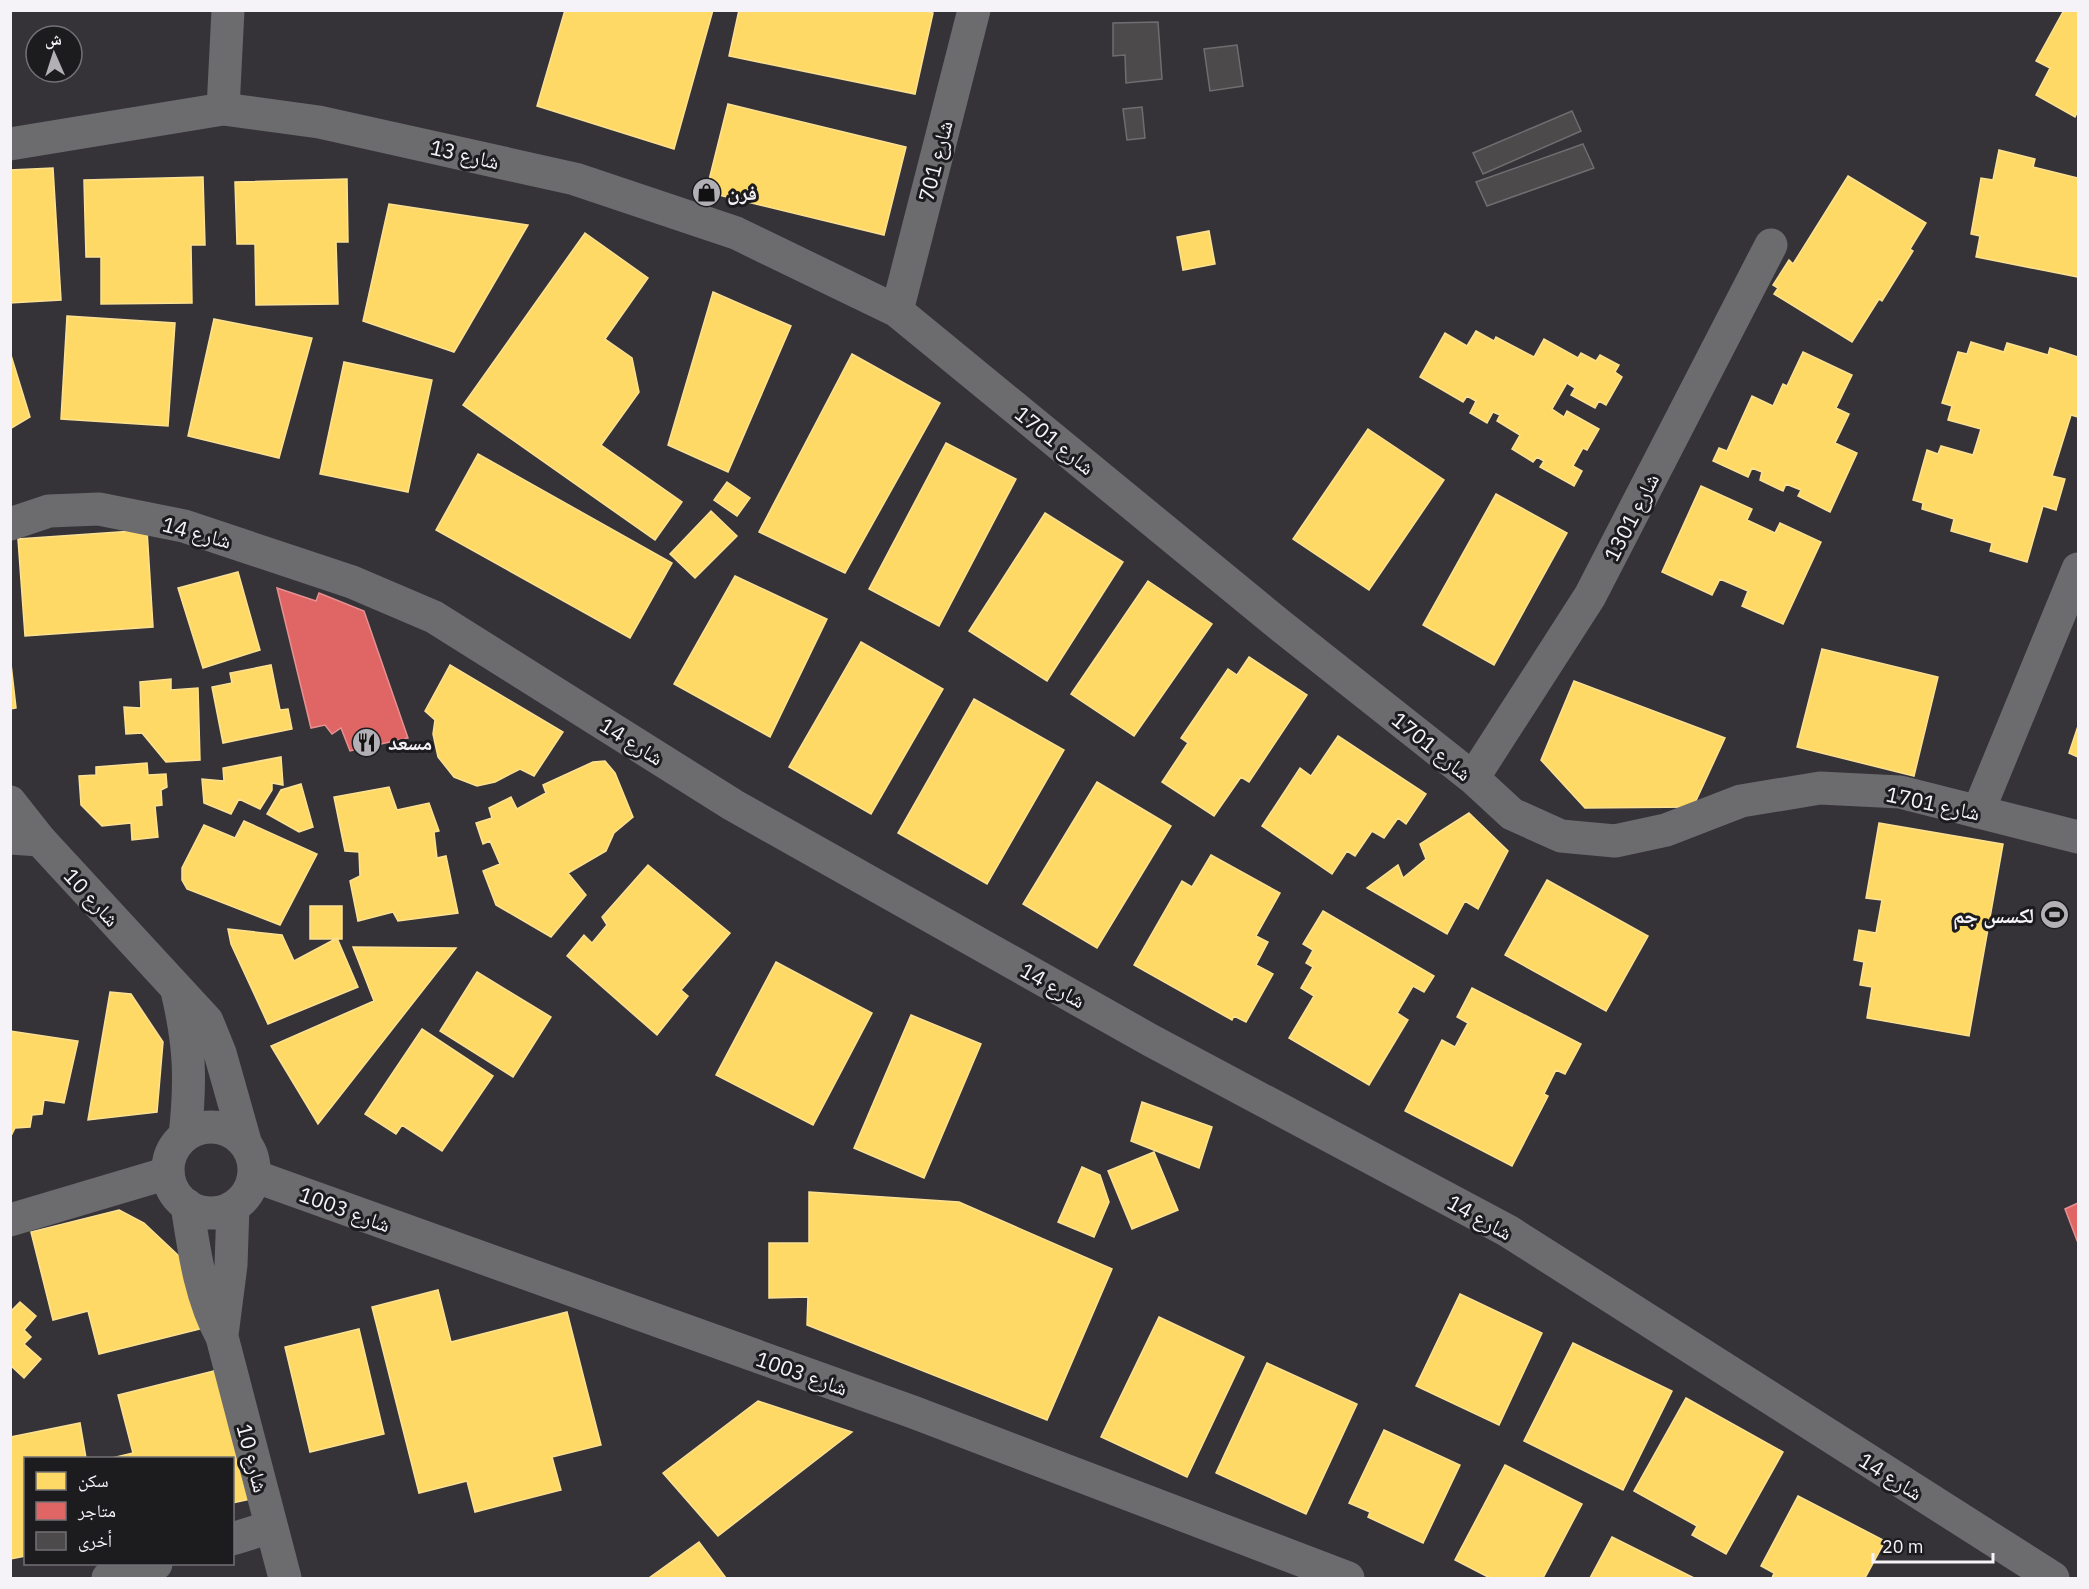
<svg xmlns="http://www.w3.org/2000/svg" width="2089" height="1589" font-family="'IBM Plex Sans','Noto Naskh Arabic',sans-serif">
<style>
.homes{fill:#ffd966;stroke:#fce192;stroke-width:1.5}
.shops{fill:#e06666;stroke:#e69092;stroke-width:1.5}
.building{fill:#4d4a4c;stroke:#706d70;stroke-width:1.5}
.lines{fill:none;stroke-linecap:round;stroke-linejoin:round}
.minor{stroke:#6c6b6e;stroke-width:33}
.tertiary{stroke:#6c6b6e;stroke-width:33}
.labels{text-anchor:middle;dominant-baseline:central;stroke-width:6;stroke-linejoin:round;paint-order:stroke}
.street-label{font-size:21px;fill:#f5f3f8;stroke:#1c1b1e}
.poi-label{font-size:21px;font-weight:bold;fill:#f5f3f8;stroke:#1c1b1e;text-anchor:start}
</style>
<rect width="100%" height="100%" fill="#353338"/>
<path class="homes" d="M565,10H713L674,149L537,106Z
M739,10H922L933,13L915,94L729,56Z
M2064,10H2078V110L2075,117L2036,95L2050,68L2036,61Z
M728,104L906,147L884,235L706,192Z
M1999,150L2035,159L2033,167L2078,178V277L1976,257L1980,236L1971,234L1981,178L1993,180Z
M53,168L61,300L10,303V170Z
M1848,176L1926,223L1910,249L1913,251L1882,301L1879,299L1852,342L1774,294L1778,288L1773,285L1789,260L1793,264Z
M203,177L205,245H191L192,303L101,304V257H86L84,180Z
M347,179L348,242H336L338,304L256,305L255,244H237L235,182Z
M389,204L528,225L454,352L363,321Z
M1209,231L1215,264L1183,270L1177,237Z
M585,233L648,278L605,339L632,358L639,392L601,445L682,502L655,540L463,405Z
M713,292L791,326L728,472L668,445Z
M67,316L175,323L168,426L61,419Z
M214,319L312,338L279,458L188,436Z
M1476,331L1494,341L1496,337L1534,357L1544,339L1578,358L1581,353L1596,361L1600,355L1619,365L1615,372L1622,377L1606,405L1599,401L1595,408L1571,395L1575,388L1567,383L1552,409L1564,417L1567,411L1599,429L1587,450L1583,448L1573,466L1582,471L1574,486L1540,467L1544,461L1537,457L1533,462L1512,449L1520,435L1497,421L1500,415L1493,412L1487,423L1470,413L1476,401L1467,396L1463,402L1420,377L1445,333L1467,346Z
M1971,342L2004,352L2007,343L2048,355L2050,348L2078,357V417L2071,415L2052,476L2065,479L2056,510L2043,506L2027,562L1990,551L1992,543L1951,531L1954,519L1922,509L1923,503L1913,500L1927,450L1938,454L1941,446L1973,455L1981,429L1948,420L1952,406L1942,403L1958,352L1967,354Z
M10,352L30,417L10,429Z
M1803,352L1852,375L1836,408L1849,414L1835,443L1857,453L1830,512L1798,496L1801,490L1786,484L1783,491L1760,480L1762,472L1752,468L1748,477L1713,461L1719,448L1727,451L1752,396L1773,406L1783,384L1787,386Z
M852,354L940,403L845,573L759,532Z
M344,362L432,380L408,492L320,474Z
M1368,429L1444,480L1369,590L1293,539Z
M946,443L1016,479L939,626L869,589Z
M478,454L672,563L630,638L436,530Z
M727,482L750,498L737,516L714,500Z
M1701,486L1752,509L1747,520L1775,533L1780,523L1821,542L1783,624L1742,606L1748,591L1720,579L1712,595L1662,572Z
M1496,494L1567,533L1494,665L1423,625Z
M711,511L737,536L695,578L670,554Z
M1045,513L1123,562L1047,681L969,631Z
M147,530L153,627L25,636L18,539Z
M238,572L260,650L203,668L178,588Z
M735,576L827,619L770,737L674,684Z
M1148,581L1212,624L1134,736L1071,694Z
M861,642L943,689L871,814L789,767Z
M1822,649L1938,677L1914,776L1797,747Z
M10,655L16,708L10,709Z
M1249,657L1307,695L1249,782L1241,777L1214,816L1162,782L1188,743L1181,738L1228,669L1237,675Z
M271,665L280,710L288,709L292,729L223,743L212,687L232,683L230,673Z
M450,665L563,732L534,776L520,769L495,782L477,786L454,777L438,757L433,734L435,720L425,711Z
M171,679V690L198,688L200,760L166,762L142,733L126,734L124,707L141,708L140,682Z
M1574,681L1725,738L1693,807L1585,808L1541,760Z
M974,699L1064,750L987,884L898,833Z
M2078,726V757L2069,753Z
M1338,736L1426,794L1406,824L1398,818L1384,838L1372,831L1355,856L1347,851L1332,874L1262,826L1300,768L1311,776Z
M281,757L283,785L272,783V790L260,809L239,799L231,814L204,803L202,779L224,781L223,768Z
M605,761L615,773L633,817L614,833L606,851L568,873L586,895L551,937L496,905L483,871L500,864L490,841L483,844L476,823L492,818L489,808L511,797L517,809L546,793L543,785L593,762Z
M147,763L148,775L166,774L167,787L161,790L162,805L155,806L158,837L132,840L131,823L102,826L81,805L79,776L96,775V767Z
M1097,782L1171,826L1097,948L1023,904Z
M301,784L313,827L299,832L267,814L281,790Z
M389,787L397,810L429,803L439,831L434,832L437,858L446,856L458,913L398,921L393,912L358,921L350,881L360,876L359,852L345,851L334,797Z
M1469,813L1508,851L1478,909L1465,901L1447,934L1367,888L1398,865L1403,878L1426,859L1420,844Z
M244,821L317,854L280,925L187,889L182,880V868L204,825L235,838Z
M1879,823L2003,844L1969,1036L1867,1018L1872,987L1860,985L1864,962L1854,960L1859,930L1876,933L1882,900L1866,898Z
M1211,855L1280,893L1256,936L1268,942L1256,965L1273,974L1246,1022L1234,1016L1232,1020L1134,965L1182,881L1192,887Z
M648,865L730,933L681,990L688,996L657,1035L567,956L584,935L592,943L607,925L602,917Z
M1547,880L1648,936L1606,1011L1505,955Z
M310,906H342V939H310Z
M1323,911L1434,976L1424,992L1413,986L1397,1013L1408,1020L1369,1085L1289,1038L1314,996L1301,988L1313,967L1306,963L1313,950L1303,944Z
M228,929L282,935L294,961L337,938L358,987L268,1024L231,944Z
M353,947L456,948L318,1124L271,1046L374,1001Z
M776,962L872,1013L813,1125L716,1075Z
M477,972L551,1017L513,1077L440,1031Z
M1472,988L1581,1044L1565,1074L1556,1070L1544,1094L1548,1096L1512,1166L1405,1111L1442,1040L1455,1047L1468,1023L1457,1017Z
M110,992L131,994L163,1042L157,1112L88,1120Z
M911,1015L981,1044L924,1178L854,1148Z
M422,1029L493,1076L442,1151L402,1125L396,1134L365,1114Z
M10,1031L78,1041L64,1103L44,1100L42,1114L32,1115L30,1127L15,1128L11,1136Z
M1142,1102L1212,1127L1199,1168L1131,1141Z
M1154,1152L1178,1210L1132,1229L1108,1171Z
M1082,1167L1100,1175L1109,1202L1094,1237L1058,1222Z
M809,1192L959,1202L1112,1269L1047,1420L807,1325L808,1297L769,1298V1243H809Z
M119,1210L144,1223L182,1259L200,1329L99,1354L88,1311L53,1320L31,1232Z
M438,1290L451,1342L567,1312L601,1445L552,1457L561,1490L475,1512L467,1481L419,1493L372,1307Z
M1460,1294L1542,1333L1499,1425L1416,1386Z
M20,1302L36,1316L24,1330L31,1337L24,1344L41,1359L24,1378L10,1365V1312Z
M1159,1317L1244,1357L1187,1477L1101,1437Z
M359,1329L384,1434L310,1452L285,1347Z
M1573,1343L1672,1391L1623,1490L1524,1441Z
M1267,1363L1357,1404L1306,1514L1216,1473Z
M218,1370L251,1499L232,1503V1458H112L133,1453L118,1395Z
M1686,1398L1783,1452L1726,1554L1692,1535L1697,1526L1634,1491Z
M758,1401L852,1432L718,1536L663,1473Z
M80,1423L86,1458H26V1556L10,1559V1437Z
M1384,1430L1460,1465L1423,1543L1368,1517L1370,1512L1349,1503Z
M1505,1465L1582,1504L1543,1578H1490L1455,1560Z
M1798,1496L1885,1541L1865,1578H1772L1774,1573L1761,1566Z
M1612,1537L1694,1578H1590Z
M699,1542L726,1578H649Z"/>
<path class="shops" d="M277,588L316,601L319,593L364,611L408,738L350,751L341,728L332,734L325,725L311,728Z
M2078,1203V1243L2065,1209Z"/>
<path class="building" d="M1158,22L1162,79L1126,83L1125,55L1113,56V23Z
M1237,45L1243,86L1210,91L1204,49Z
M1142,107L1145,138L1127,140L1123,109Z
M1572,111L1581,131L1483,174L1473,153Z
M1583,144L1594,168L1487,206L1476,182Z"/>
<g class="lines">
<path class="minor" d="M223,109L228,10
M10,144L223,109L319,122L575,179L736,233L897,311L1281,626L1473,778L1512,814L1561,836L1615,841L1666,830L1741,801L1820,788L1900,792L2078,837
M897,311L974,10
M1473,778L1590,596L1771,245
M1978,812L2078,569
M10,838L40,840
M254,1176L913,1412L1348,1578
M10,1220L168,1173
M232,1539L271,1527
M108,1578L156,1564"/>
<path class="tertiary" d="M10,524L49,511L99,509L184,526L352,582L434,617L733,805L1150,1040L1508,1231L2053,1578
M10,802L40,840L207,1021L220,1053L246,1145
M177,991C190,1045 191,1081 185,1136
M168 1170a43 43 0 1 1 86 0a43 43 0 1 1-86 0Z
M187,1205C194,1250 200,1297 222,1337L285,1578
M222,1335L231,1265L233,1207"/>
</g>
<defs>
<symbol id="shop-disc" viewBox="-11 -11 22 22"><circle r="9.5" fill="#b2b0b5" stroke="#1c1b1e"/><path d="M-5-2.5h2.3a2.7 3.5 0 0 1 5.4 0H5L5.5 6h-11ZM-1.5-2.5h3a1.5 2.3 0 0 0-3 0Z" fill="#111"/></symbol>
<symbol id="restaurant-disc" viewBox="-11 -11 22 22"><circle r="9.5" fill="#b2b0b5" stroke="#1c1b1e"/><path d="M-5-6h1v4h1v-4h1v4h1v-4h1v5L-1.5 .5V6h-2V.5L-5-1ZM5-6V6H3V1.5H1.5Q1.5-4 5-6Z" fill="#111"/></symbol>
<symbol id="stadium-disc" viewBox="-11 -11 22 22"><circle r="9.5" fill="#b2b0b5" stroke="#1c1b1e"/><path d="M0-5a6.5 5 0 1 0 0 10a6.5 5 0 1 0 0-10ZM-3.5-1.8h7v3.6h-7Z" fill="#111"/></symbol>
</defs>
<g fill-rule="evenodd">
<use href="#shop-disc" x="690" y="176" width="33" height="33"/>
<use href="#restaurant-disc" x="350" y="726" width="33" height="33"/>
<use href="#stadium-disc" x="2038" y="898" width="33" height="33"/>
</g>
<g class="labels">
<g class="street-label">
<text transform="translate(465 154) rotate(13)">شارع 13</text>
<text transform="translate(935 161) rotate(-76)">شارع 701</text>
<text transform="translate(1055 440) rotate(39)">شارع 1701</text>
<text transform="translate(1631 517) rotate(-63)">شارع 1301</text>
<text transform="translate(197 532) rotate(15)">شارع 14</text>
<text transform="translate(632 741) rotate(32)">شارع 14</text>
<text transform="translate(1432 746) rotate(39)">شارع 1701</text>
<text transform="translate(1933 803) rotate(12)">شارع 1701</text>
<text transform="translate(92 897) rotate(47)">شارع 10</text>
<text transform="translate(1053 985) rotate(29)">شارع 14</text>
<text transform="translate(345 1209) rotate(20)">شارع 1003</text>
<text transform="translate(1480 1217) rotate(29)">شارع 14</text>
<text transform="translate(802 1373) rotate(19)">شارع 1003</text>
<text transform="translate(253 1458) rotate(75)">شارع 10</text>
<text transform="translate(1891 1476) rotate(32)">شارع 14</text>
</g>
<g class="poi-label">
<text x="727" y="192">فرن</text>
<text x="388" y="742">مسعد</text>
<text x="2034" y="915" text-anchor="end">لكسس جم</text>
</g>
</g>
<rect width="2089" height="1589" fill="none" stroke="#f5f3f8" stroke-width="24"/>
<rect x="24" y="1457" width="210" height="108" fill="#1c1b1e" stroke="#737175" stroke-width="1.5"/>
<rect x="36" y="1472" width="30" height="18" fill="#ffd966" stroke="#737175" stroke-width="1.5"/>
<text x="78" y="1487" font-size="18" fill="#f5f3f8">سكن</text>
<rect x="36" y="1502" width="30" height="18" fill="#e06666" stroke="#737175" stroke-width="1.5"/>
<text x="78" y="1517" font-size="18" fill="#f5f3f8">متاجر</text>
<rect x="36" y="1532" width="30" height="18" fill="#4d4a4c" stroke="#737175" stroke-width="1.5"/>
<text x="78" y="1547" font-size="18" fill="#f5f3f8">أخرى</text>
<g transform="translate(54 54) rotate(357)"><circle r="28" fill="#1c1b1e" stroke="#737175" stroke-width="1.5"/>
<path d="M0-4.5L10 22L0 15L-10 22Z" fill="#b2b0b5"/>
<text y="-9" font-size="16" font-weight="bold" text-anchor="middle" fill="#f5f3f8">ش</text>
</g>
<path d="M1873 1553v9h120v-9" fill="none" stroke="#f5f3f8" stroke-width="3"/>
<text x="1882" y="1553" font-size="18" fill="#f5f3f8" stroke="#1c1b1e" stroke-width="4.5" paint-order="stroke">20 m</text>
</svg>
